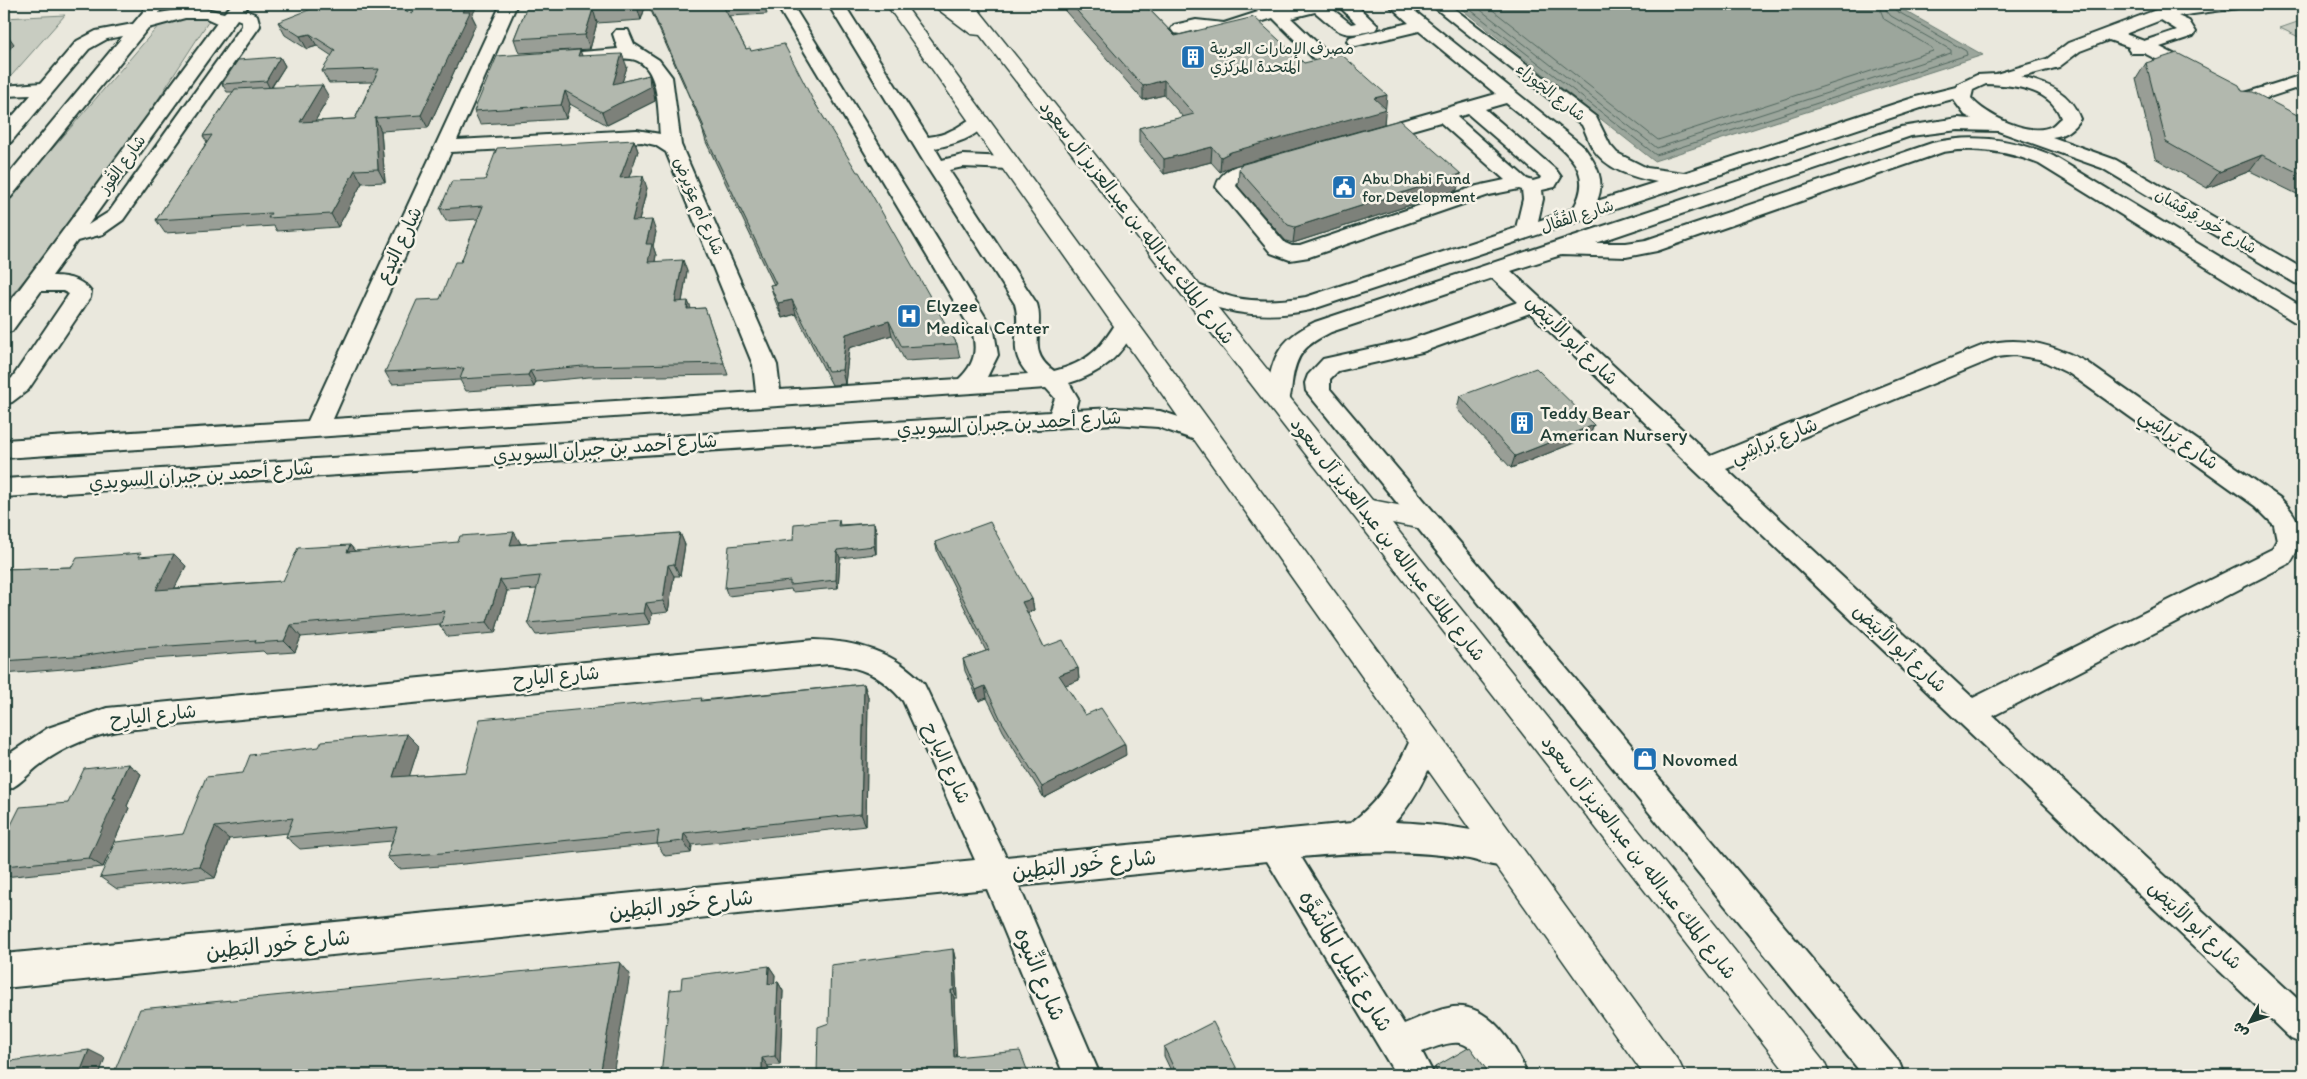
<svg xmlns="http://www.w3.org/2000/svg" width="2307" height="1079" font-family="Itim,'Playpen Sans Arabic',sans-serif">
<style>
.green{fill:#c8ccc1;stroke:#74847a}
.water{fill:#9ca69c;stroke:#6a7c72}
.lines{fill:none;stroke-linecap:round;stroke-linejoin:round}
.shore{stroke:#51675e;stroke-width:1}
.minor-casing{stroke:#1f3d34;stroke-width:4}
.major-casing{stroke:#1f3d34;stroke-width:3}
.minor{fill:#f7f3e8;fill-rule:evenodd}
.major{fill:#f7f3e8;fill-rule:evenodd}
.wall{fill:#999e96;stroke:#1f3d34}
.shaded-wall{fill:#7d817a;stroke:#1f3d34}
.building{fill:#b2b8ae;stroke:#1f3d34}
.labels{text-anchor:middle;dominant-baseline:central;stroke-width:5;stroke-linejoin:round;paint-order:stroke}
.far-poi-label{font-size:16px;fill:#1f3d34;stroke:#f7f3e8;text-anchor:start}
.far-street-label{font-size:16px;fill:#1f3d34;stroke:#f7f3e8}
.street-label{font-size:19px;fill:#1f3d34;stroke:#f7f3e8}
.poi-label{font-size:19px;fill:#1f3d34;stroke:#f7f3e8;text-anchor:start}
.near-street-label{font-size:22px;fill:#1f3d34;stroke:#f7f3e8}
</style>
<rect width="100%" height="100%" fill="#eae8dd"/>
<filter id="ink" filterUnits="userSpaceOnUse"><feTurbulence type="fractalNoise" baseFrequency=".02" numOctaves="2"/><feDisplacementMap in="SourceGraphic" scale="10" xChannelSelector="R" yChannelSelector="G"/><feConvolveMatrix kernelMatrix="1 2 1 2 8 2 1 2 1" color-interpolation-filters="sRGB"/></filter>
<g filter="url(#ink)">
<path class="green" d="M197,13L210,19L135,135L35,267L4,304V209L23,183L160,24Z
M65,15L4,84V18Z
M2303,20V39L2280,28Z"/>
<path class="water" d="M1455,4H1893L1983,55L1654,161Z"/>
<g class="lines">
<path class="shore" d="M1463,4L1656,155L1967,55L1966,51L1895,10L1892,4
M1473,4L1657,148L1951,53V50L1891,16L1886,10L1885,4
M1485,4L1658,140L1933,51L1932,48L1884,19L1878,4"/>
<defs>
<path id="minor" d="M146,4H162L159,13L197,7L224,13L233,4H250L245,10L257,15L260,26L123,220L103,234L77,241L52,276C67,276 82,279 91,292L90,298L28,390L12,402L4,404V384L12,378L69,294L63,291H41L12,331L4,333V310L217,23L206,18H185L148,28L11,197L4,199V180L123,36L107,39L89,49L11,142L4,144V126L31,95L4,96V86L41,83L77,41L96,31L133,24L143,12ZM237,19L242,21V26L109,212L88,225Z
M501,4H517L457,140L637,130L660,134C658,111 660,63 631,59C617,57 601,60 587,61L581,60L578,56L581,52L618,49L613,34L616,30H628L634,44L659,60L672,77L681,145L777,365L780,390L959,379C974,365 978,351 972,331L776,4H792L994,331L998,355L987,377L1028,374C1005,349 1023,332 1015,304L927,167L828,4H844L928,137C937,136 945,134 952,130C964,125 972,114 986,117L988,121C977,138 954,144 935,148L942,160L963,155L1009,157L1016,159L1019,163L1016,167L1009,169L963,167L949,170L1037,304C1045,331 1025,351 1054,371C1089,362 1100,349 1118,320L1126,318L1134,320L1137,325C1122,356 1102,373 1069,383L1078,398L1075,410L1114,408L1160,411L1213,428L1216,434L1213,440L1204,443L1158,427L1114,424L4,497V479L1050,412L1055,398L1046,388L4,458V440L308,421ZM642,142L655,145L666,152L753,365L756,392L333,419L451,152Z
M1251,4H1269L1282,8L1307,4H1335L1331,8L1351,24L1356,23L1337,4H1355L1378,26L1375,30C1340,38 1342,34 1315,12L1291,18L1334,59L1337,63L1334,67H1322L1273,18L1225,33L1196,30L1180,34L1174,33L1171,29L1174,25L1196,20L1224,23L1258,12Z
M1388,4H1406L1584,147C1596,164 1606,180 1597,201L1657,182C1632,177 1606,170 1592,147C1588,140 1586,132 1582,125L1430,4H1448L1596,117L1610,145L1617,153L1647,168L1684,173L1916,97L1956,87L1958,84L1977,75L1996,74L2047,59L2068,43L2156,10L2185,4H2239L2237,8L2231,9L2178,16L2189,21L2196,32L2193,36L2160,47L2203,69L2206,73L2203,77H2191L2144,53H2131L2128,49L2129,47L2109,40L2080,51L2059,67L2021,77C2048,84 2070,91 2080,119C2073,129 2064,136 2052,137L2116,160L2303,269V285L2295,283L2102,168L1998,131L1958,130L1911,136L1596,243H1626L1646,240L1932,143C1974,133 2014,139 2053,156L2303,307V324L2295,322L2039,164C2007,151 1977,146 1943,152L1657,251L1626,257L1561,255L1511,271L1711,456L1984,345C2020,335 2055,345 2086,362L2280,498C2302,520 2307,537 2290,563L1993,716L2303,1004V1044L2291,1039L1530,313L1422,352L1338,371L1330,379V389L1899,1062L1904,1075H1863L1306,391L1305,383L1308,375L1323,359L1409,340L1518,302L1492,278L1331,332C1305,345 1296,353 1292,383C1291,391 1291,398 1286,406L1278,408L1270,406L1266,400C1271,360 1277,340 1315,322L1901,127L1958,118L1972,119L1965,115L1953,99L1930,105L1310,310C1273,318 1239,316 1203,303C1195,300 1185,298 1180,290L1183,285C1200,281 1218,295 1236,298C1259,302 1283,301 1306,297L1516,228L1523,199L1522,190L1519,189L1489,195L1309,257L1290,260L1271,253L1216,187C1222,163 1253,162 1273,157L1280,159L1283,163L1280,167C1267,170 1240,171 1236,186L1285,243L1292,246H1300L1477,186L1505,180L1440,122L1373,141L1366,139L1363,135L1366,131L1496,94L1419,31L1356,46L1350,45L1347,41L1350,37L1409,23ZM2161,20L2177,30L2144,41L2125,34ZM1986,84C2013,85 2051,88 2061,118C2058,120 2055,124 2052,126C2030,138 1985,115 1971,98L1973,90ZM1506,103C1519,114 1533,124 1546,135C1571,156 1594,174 1573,209L1538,221L1543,199L1542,190L1555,187L1561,177L1556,170L1485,109ZM1468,114L1541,177L1540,179L1533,181L1527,179L1457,117ZM2014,355L2039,359L2070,374L2255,506L2274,525L2277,540L2272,549L1973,698L1726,469L1997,357Z
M2296,77L2303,79V91L2294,89L2236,108L2229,106L2227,102L2229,98Z
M814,640C857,641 895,652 924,684L1006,857L1351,823C1387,794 1395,772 1414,732L1425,728L1436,732L1440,741C1429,771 1416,799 1395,822C1436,824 1479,828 1517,843L1522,853L1517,863C1500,870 1487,863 1469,859C1412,849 1358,852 1301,857L1404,1024C1419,1018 1433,1011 1448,1008C1487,999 1516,1045 1527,1075H1489C1467,1037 1462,1037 1422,1052L1434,1075H1396L1267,861L1019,886L1100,1075H1064L987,889L4,988V954L975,860L903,701C881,675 863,667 829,664L124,730C94,735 66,745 41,764C28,773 19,787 4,791V758L6,756L48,728L107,708Z"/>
<path id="major" d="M886,4H904L1679,1062L1685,1075H1644Z
M931,4H951L961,10L956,4H974L1372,500L1433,512L1437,519L1433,526L1423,529L1392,523L1824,1062L1830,1075H1788L980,35L971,34Z"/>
</defs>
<use href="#minor" class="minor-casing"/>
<use href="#major" class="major-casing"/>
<use href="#minor" class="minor"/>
<use href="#major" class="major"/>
</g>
<path class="wall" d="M528,4H646L641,20L597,23L590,49L519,53L514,39Z
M648,4H764L767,14L729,16L746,49L751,51L813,100L957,344L960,358L905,361L892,335L849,348L845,384L832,385L796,314L782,318L775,300L770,285H774L706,142L702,128H703Z
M1059,4H1144L1175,36L1304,63L1385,108L1384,124L1230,167L1220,172L1211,162L1164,174L1139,143V128L1183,117L1164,95L1143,100Z
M412,14L472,16L476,24L428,128L381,131L385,182L362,183L338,227L277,231L274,226L165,233L156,220L207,142L203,136L233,92H227L222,84L280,57L285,66L272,87L329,97L315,121L355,119L372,82L329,83L322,71L332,56L317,46L307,49L285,35L278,22Z
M582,56L627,67L622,82L649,75L653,89L655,101L607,125L570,104L566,119L480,124L474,111Z
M2146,63L2242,91L2303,118V197L2250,171L2207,188L2155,158L2136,79Z
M634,140L638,151L629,177L647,188L639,221L656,232L653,246L656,255L655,262L687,271L682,302L691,309L705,308L728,375L589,377L536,382L534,387L466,391L460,380L392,384L385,372L440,299L461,262L478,219L446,221L440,209L485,180Z
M1239,170L1457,190L1293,243L1286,241L1238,186Z
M1460,396L1594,425L1589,437L1511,468L1457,409Z
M839,520L840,525L874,523L876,531V554L840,558L838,588L792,592L791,589L728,596L725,588L793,540Z
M680,533L685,545L680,576H674L668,612L652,614L650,624L536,635L528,623L537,589L507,591L495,633L448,637L440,626V624L301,637L295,652L266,654L263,651L139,660L99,666L4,674V569L72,567L144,557L186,566L174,588L283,581L350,545L355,551L521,544Z
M935,542L1032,599L1034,610L1027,613L1044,647L1078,668L1079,680L1065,685L1085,715L1126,755L1044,798L1003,731L987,698L979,701L965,671L963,659L986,651L938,554Z
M864,684L868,697L866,826L692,845L691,853L665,856L657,844L454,865L399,869L387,857L392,841L300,849L286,837L288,833L229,839L215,878L117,889L100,877L183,834L243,773L419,746L409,776L466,772L703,700Z
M128,764L141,774L127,806L129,808L103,867L4,877V839L68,803Z
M953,949L955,958L957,998H954L956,1057L1029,1075H817L829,1023Z
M769,966L775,975L774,983L778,982L783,991L780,1065L768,1066V1075H661Z
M1164,1047L1240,1075H1173L1164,1056Z
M1435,1067L1489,1073L1503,1075H1435L1433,1070Z"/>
<path class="shaded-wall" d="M467,4H478L472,16L476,24L428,128L421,115L463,12Z
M638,4H646L641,20L637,7Z
M593,9L597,23L590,49L585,35Z
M7,34L14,44L4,55V37Z
M310,34L317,46L307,49L300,36Z
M580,50L585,64L578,56Z
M622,54L627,67L617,98L613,84Z
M280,57L285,66L270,89L266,81Z
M649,75L653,89L655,101L607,125L602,112Z
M1164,80V95L1143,100V86Z
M322,85L329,97L307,135L300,122Z
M565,91L570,104L566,119L561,105Z
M1387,95L1384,124L1230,167L1220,172L1221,157L1231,152L1374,98Z
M375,118L381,131L385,182L378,169Z
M634,140L638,151L625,189L620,178Z
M1212,147L1211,162L1164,174V159Z
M2262,155L2250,171L2207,188L2219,172Z
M355,170L362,183L338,227L331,214Z
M1461,174L1457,190L1293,243L1295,227Z
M643,176L647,188L636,233L632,221Z
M652,220L656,232L653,246L656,255L653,274L648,262L646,244Z
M683,260L687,271L680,314L675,302Z
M792,300L796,314L782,318L778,303Z
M688,301L693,313L687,309Z
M889,321L892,335L849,348L845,384L842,370L846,334Z
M530,371L536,382L534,387L528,375Z
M1594,425L1589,437L1511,468L1515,456Z
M874,523L876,531V554L874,546Z
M514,532L521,544L510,545Z
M680,533L685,545L680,576L674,564Z
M350,545L359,557L347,552Z
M837,550L840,558L838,588L836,580Z
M174,554L186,566L168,601L156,590Z
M668,565L674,576L668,612L663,601Z
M500,580L507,591L495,633L487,622Z
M1032,599L1034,610L1023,614L1022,602Z
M646,603L652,614L650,624L644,613Z
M291,625L301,637L295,652L284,641Z
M1078,668L1079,680L1060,687L1059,675Z
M864,684L868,697L866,826L861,814Z
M985,686L987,698L979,701L976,690Z
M407,734L419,746L405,790L393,777Z
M1125,744L1126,755L1044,798L1042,787Z
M128,764L141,774L127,806L129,808L103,867L89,858L113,798Z
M215,827L229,839L215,878L199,866Z
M684,833L692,845L691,853L683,841Z
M953,949L955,958L957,998L954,990Z
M620,962L630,974L613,1075H600Z
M769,966L775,975L774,993L768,984Z
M778,982L783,991L780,1065L775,1056Z
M951,990L954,998L957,1064L954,1057Z
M89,1050L105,1058L99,1075H79Z
M762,1058L768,1066V1075H767L762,1069Z"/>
<path class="building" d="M324,4H394L412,14L418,4H467L463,12H470L421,115L375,118L378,169L355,170L331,214L268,218L271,213L156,220L212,135L203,136L235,89L322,85L300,122L355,119L379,69L322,71L335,50L310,34L300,36L278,22Z
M528,4H638L637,7L593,9L585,35L514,39Z
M649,4H722L746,49L750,48L751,51L784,44L813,100L857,172H859L957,344L902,347L889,321L846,334L842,370L828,371L792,300L778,303L770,285L776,284L702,128L704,127Z
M1071,4H1144L1175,36L1254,17L1304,63L1341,54L1387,95L1374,98L1386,109L1231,152L1221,157L1212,147L1164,159L1139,128L1194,114L1164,80L1143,86Z
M580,50L578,56L622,54L613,84L649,75L650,87L602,112L565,91L561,105L474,111L497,56Z
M2177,53L2239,85L2242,91L2253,92L2303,118V175L2262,155L2219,172L2166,142L2146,63Z
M280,57L266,81L222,84L238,60Z
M1400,120L1461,174L1295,227L1288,225L1239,170L1240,165L1247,163Z
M634,140L620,178L643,176L632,221L652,220L646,244H652L648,262L683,260L675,302L688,301L687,309L705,308L724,363L583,366L530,371L528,375L460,379L464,368L385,372L417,300L440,299L455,262H461L483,206L440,209L452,181L485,180L497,148Z
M1536,368L1594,425L1515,456L1460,396Z
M839,520L838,526L874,523V546L837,550L836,580L790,585V581L725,588L729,546L793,540L794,524Z
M990,522L1032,599L1022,602L1044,647L1063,640L1078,668L1059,675L1085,715L1101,708L1125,744L1042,787L1001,720L985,686L976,690L963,659L989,650L935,542Z
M514,532L510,545L680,533L674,564L668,565L663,601L646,603L644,613L528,623L540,576L500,580L487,622L440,626L445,611L291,625L284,641L255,643L256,640L126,649L87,655L4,661V569L72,567L77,558L141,553L139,557L174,554L156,590L283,581L298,548L350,545L347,552L458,542L460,536Z
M864,684L861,814L684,833L683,841L657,844L659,831L442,853L387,857L397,827L286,837L293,818L215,827L199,866L100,877L116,842L183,834L206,777L243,773L250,755L319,747L322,741L407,734L393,777L466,772L480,719L702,698L701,701Z
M128,764L113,798H116L89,858L4,866V839L20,807L68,803L84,769Z
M953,949L954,990H951L954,1057L1020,1051L1029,1075H901V1073L884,1075H817L818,1027L829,1023L831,965Z
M620,962L600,1075H113L140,1009Z
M769,966L768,984L778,982L775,1056L762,1058V1069L720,1075H661L670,990L681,989L682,977Z
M1213,1022L1240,1075H1177L1164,1047Z
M1470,1047L1489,1073L1502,1074L1503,1075H1438L1435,1067Z
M89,1050L79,1075H4V1062Z"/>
</g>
<defs>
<symbol id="building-square" viewBox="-11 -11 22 22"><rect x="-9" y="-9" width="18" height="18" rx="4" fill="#1f6fb2" stroke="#f7f3e8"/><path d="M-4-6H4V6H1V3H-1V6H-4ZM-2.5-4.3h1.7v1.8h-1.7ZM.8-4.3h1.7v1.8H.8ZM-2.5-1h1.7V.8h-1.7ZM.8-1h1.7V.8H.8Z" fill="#fff"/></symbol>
<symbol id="civic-square" viewBox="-11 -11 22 22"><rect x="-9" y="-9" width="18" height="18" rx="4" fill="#1f6fb2" stroke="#f7f3e8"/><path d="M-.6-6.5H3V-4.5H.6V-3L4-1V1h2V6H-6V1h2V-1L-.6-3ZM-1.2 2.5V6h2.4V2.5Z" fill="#fff"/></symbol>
<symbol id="hospital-square" viewBox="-11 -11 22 22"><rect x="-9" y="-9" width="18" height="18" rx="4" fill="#1f6fb2" stroke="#f7f3e8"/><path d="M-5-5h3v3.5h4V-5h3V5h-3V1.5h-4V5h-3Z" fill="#fff"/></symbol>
<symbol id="shop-square" viewBox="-11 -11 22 22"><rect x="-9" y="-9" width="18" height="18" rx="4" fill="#1f6fb2" stroke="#f7f3e8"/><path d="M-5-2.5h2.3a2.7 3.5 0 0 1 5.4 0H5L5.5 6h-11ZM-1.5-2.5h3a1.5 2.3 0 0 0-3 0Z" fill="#fff"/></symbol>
</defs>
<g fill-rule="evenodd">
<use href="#building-square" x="1179" y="43" width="28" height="28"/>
<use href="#civic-square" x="1330" y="173" width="28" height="28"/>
<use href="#hospital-square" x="895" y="302" width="28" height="28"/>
<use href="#building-square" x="1508" y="409" width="28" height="28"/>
<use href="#shop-square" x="1631" y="745" width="28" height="28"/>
</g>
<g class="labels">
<g class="far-poi-label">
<text x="1210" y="48">مصرف الإمارات العربية<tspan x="1210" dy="18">المتحدة المركزي</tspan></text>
<text x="1362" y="178">Abu Dhabi Fund<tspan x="1362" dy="18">for Development</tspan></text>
</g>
<g class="far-street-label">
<text transform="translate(1551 92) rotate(38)">شارع الجَوزاء</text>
<text transform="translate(122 164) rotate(-54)">شارع القُوز</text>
<text transform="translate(699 206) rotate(67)">شارع أم عِوَيرِض</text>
<text transform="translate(1577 216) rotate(-18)">شارع القُفَّال</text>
<text transform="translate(2206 221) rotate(30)">شارع خُور قِرقِشان</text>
</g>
<g class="street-label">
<text transform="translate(1137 222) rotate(52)">شارع الملك عبدالله بن عبدالعزيز آل سعود</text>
<text transform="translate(399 245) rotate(-65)">شارع البَدع</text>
<text transform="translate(1572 340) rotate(44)">شارع أبو الأبيَض</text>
<text transform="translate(1009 423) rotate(-3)">شارع أحمد بن جبران السويدي</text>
<text transform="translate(2179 439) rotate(35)">شارع بَراشِي</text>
<text transform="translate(1774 440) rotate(-22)">شارع بَراشِي</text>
<text transform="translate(605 448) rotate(-4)">شارع أحمد بن جبران السويدي</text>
<text transform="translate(201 475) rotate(-4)">شارع أحمد بن جبران السويدي</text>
<text transform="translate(1388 539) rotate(52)">شارع الملك عبدالله بن عبدالعزيز آل سعود</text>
<text transform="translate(1900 648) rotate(43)">شارع أبو الأبيَض</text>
<text transform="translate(556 676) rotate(-5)">شارع اليارِح</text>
<text transform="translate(153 715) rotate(-6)">شارع اليارِح</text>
<text transform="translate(947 763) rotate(65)">شارع اليارِح</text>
<text transform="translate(1639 857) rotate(52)">شارع الملك عبدالله بن عبدالعزيز آل سعود</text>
<text transform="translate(2195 925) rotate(43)">شارع أبو الأبيَض</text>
</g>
<g class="poi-label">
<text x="926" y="305">Elyzee<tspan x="926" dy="22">Medical Center</tspan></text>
<text x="1540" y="412">Teddy Bear<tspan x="1540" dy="22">American Nursery</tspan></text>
<text x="1662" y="759">Novomed</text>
</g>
<g class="near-street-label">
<text transform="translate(1084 864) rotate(-6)">شارع خَور البَطِين</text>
<text transform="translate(681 904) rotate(-6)">شارع خَور البَطِين</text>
<text transform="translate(278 944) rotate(-6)">شارع خَور البَطِين</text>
<text transform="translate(1346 961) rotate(59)">شارع غَلِيل الماشُوَّه</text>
<text transform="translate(1040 974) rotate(67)">شارع النِّيوه</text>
</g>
</g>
<rect width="2307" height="1079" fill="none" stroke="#f7f3e8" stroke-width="20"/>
<rect x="10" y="10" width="2287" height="1059" fill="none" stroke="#1f3d34" stroke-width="2" filter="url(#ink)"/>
<g transform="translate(2250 1022) rotate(230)" stroke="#f7f3e8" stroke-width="4" paint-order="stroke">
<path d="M0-4L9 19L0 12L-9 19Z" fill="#1f3d34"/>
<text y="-8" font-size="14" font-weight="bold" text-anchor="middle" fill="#1f3d34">ش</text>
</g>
</svg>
